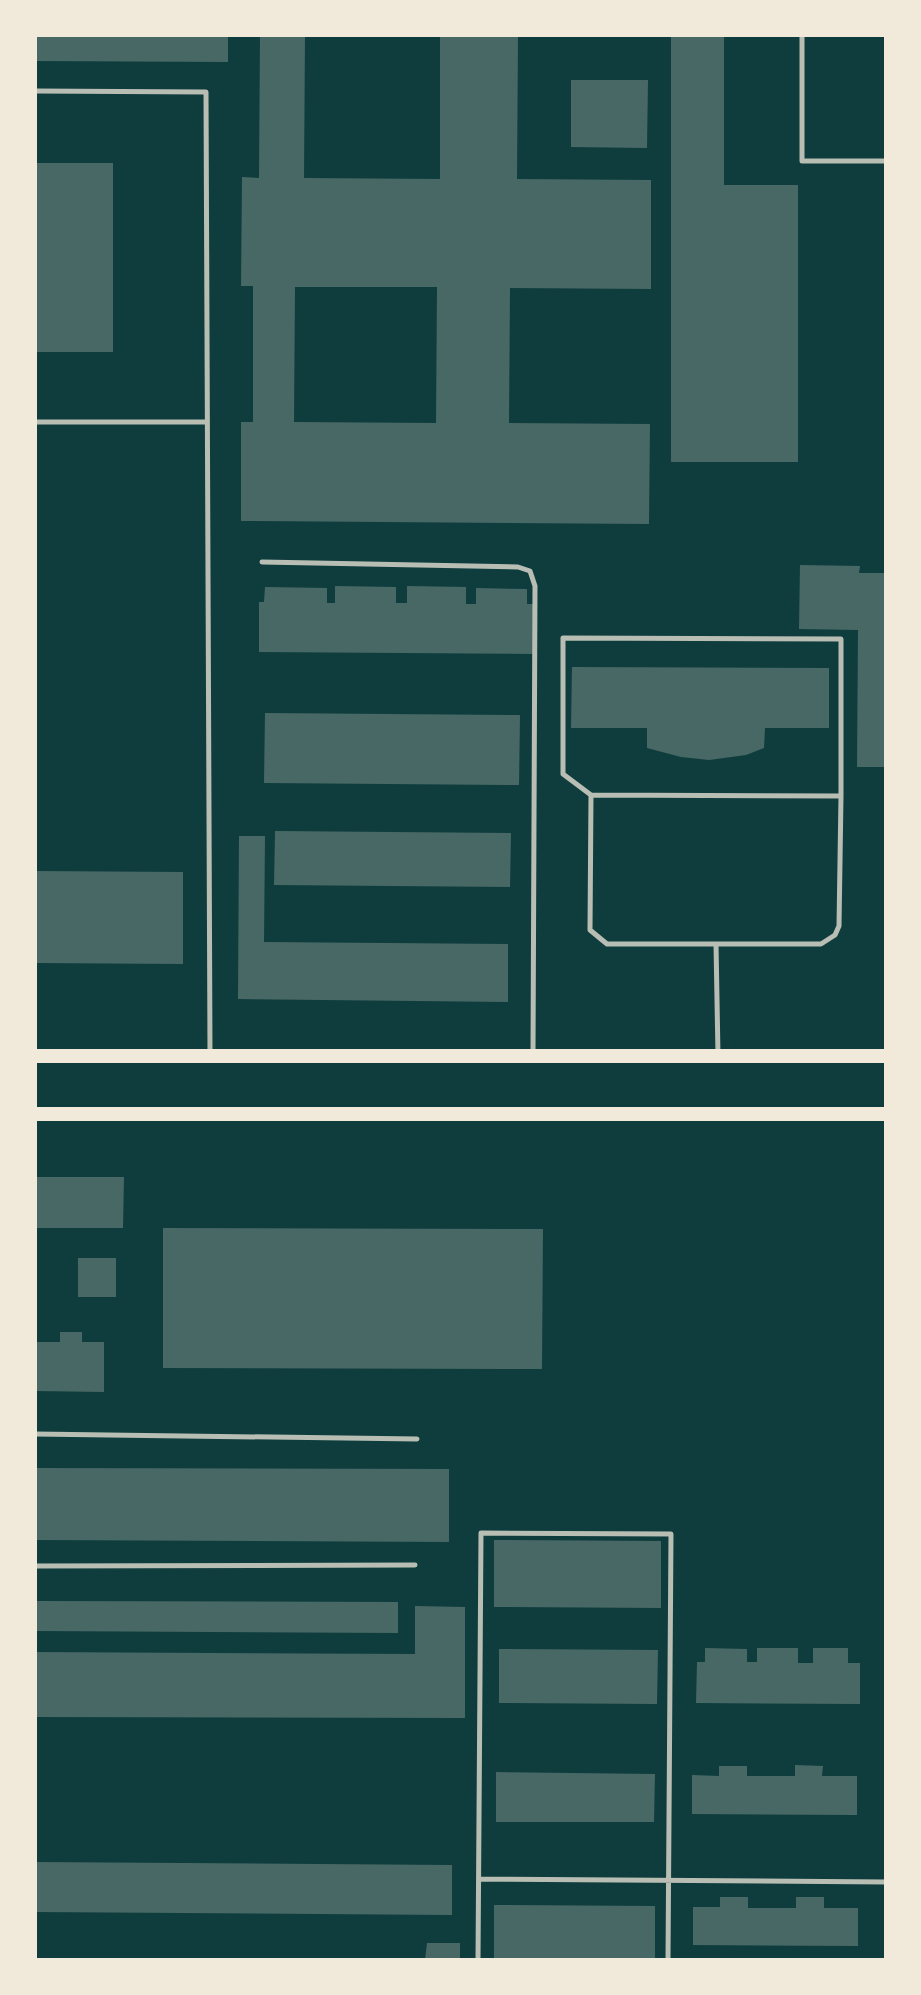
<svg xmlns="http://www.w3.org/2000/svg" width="921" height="1995" font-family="'IBM Plex Sans',sans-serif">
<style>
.building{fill:#486865;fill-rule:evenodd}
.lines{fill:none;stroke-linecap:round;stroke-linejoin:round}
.service{stroke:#b8beb3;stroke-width:5}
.secondary{stroke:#f1e9da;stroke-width:14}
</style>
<rect width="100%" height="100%" fill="#0f3d3e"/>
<path class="building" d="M35,35H228V62L35,61Z
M260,35H305L304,178L440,179V35H518L517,179L651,180V289L510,288L509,423L650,424L649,524L241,521V422H253V286H241L242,177L259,178ZM295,287H437L436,423L294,422Z
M671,35H724V185H798V462H671Z
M571,80H648L647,148L571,147Z
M35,163H113V352H35Z
M800,565L860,566L859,573H886V767H857L858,630L799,629Z
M335,586L396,587V603H407V586L466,587V604H476V588L527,589V604H533V654L259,652V602H264L265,587L327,588V603H335Z
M572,667L829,668V728H765L764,748L746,755L709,760L681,757L647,748V728H571Z
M265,713L520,715L519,785L264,783Z
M275,831L511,833L510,887L274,885Z
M239,836H265L264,942L508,944V1002L238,999Z
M35,871L183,872V964L35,963Z
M35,1177H124L123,1228H35Z
M163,1228L543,1229L542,1369L163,1368Z
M78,1258H116V1297H78Z
M60,1332H82V1342H104V1392L35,1391V1342H60Z
M35,1468L449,1469V1542L35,1540Z
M494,1540L661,1541V1608L494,1607Z
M35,1601L398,1602V1633L35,1631Z
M415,1606L465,1607V1718L35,1717V1652L415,1654Z
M705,1648L747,1649V1662H757V1648H798V1663H813V1648H848V1663H860V1704L696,1703L697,1662H705Z
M499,1649L658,1650L657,1704L499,1703Z
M795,1765L823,1766L822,1776H857V1815L692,1814V1775L719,1776V1766H747V1776H795Z
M496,1772L655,1774L654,1822H496Z
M35,1862L452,1865V1915L35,1912Z
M720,1897H748V1908H796V1897H824V1908H858V1946L693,1945V1907H720Z
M494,1905L655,1906V1960H494Z
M427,1943H460V1960H425Z"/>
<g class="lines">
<path class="service" d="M802,35V161H886
M35,91L206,92L210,1055
M35,422H207
M262,562L518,567L530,571L535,586L533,1054
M563,638L841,639V796L591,795L563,774Z
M591,795L590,930L607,944H821L835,935L839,926L841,796
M716,944L718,1055
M35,1434L417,1439
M35,1566L415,1565
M479,1879L886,1882
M478,1960L481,1533L671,1534L668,1960"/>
<path class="secondary" d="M35,1056H886
M35,1114H886"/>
</g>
<rect width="921" height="1995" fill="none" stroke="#f1e9da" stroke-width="74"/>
</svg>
